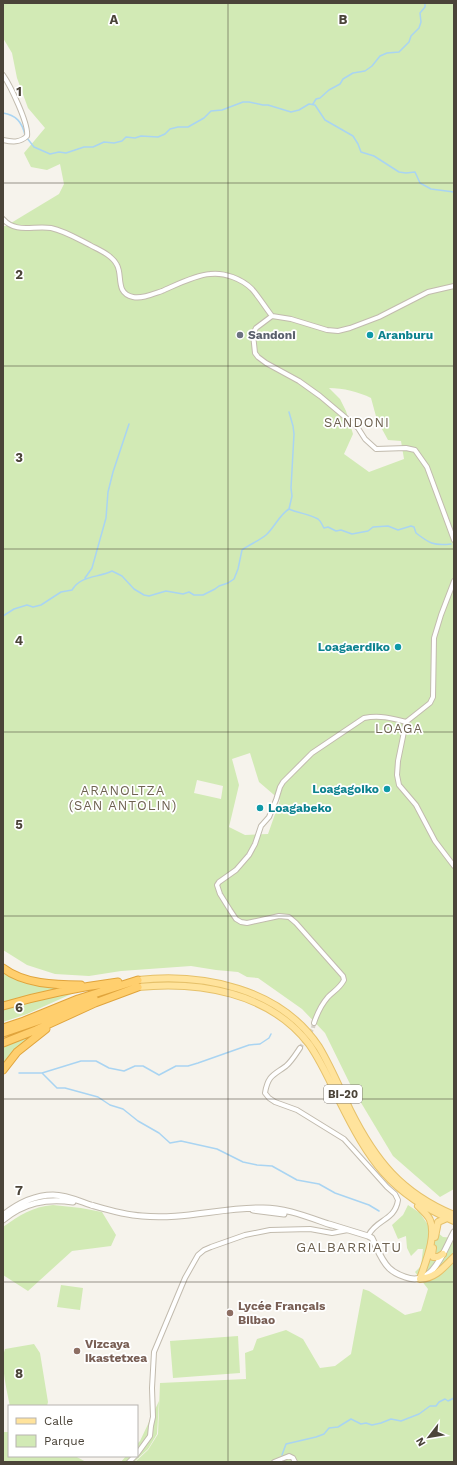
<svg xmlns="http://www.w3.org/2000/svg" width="457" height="1465" font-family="'Work Sans',sans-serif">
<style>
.green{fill:#d2eab5;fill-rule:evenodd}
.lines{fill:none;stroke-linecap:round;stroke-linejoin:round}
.stream{stroke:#a9d4f2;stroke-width:1.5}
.minor-tunnel{stroke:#d4d0c8;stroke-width:4;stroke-dasharray:4 2;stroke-linecap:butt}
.minor-casing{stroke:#c2bbae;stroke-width:6}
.tertiary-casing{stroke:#c2bbae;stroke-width:7}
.primary-casing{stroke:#e6c16a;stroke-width:8}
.motorway-casing{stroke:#e0a43c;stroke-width:9}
.minor{stroke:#fff;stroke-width:4}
.tertiary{stroke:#fff;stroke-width:5}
.primary{stroke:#ffe39c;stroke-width:6}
.motorway{stroke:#ffcf6e;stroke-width:7}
.grid{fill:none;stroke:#4b4439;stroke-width:1;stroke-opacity:0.55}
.worship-dot{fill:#6b7280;stroke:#fff;stroke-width:1.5}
.culture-dot{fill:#0f9aa8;stroke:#fff;stroke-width:1.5}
.education-dot{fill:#8d6e63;stroke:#fff;stroke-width:1.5}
.labels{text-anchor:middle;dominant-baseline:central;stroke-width:3.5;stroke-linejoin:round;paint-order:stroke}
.shield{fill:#fff;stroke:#817c74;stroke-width:1}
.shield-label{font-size:11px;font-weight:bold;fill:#4b4439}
.worship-label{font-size:12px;font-weight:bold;fill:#5b616d;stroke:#fff;text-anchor:start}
.culture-label{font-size:12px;font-weight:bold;fill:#0d838f;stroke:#fff;text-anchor:start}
.education-label{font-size:12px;font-weight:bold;fill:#785e54;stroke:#fff;text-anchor:start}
.neighbourhood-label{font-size:13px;letter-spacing:1px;fill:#6e6250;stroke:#fff}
.quarter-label{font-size:14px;letter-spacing:1px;fill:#6e6250;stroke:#fff}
.grid-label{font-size:13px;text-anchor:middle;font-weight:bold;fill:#4b4439;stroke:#fff;stroke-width:3.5;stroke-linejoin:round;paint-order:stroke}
</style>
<rect width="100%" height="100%" fill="#f6f3ec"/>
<path class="green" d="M3,3H454V1189L440,1197L393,1156L351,1086L325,1033L302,1009L258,978L247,977L238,972L216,970L191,966L121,971L89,976L55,974L27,965L3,950V226H6L59,194L64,184L60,164L47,170L31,167L24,153L45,128L28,108L17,78L12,53L3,38ZM329,388C343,388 359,392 371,398L377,420L388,440L401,441L404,459L369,472L344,454L353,434L346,411L340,399ZM250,753L259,782L280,800L268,834L245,835L229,827L239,785L232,759ZM197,780L223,786L221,799L194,793Z
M3,970L32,983L60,989L3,1002Z
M78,991L27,1014L3,1022V1009Z
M31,1036L12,1054L3,1066V1047Z
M53,1205L81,1208L102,1212L116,1235L111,1246L72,1251L28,1291L3,1275V1227C20,1215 32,1207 53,1205Z
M408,1205L420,1213L428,1225L443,1237L454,1238V1462H135L148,1450L158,1434L160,1383L246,1379L245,1353L253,1350L257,1339L286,1330L303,1339L320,1368L335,1366L351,1354L363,1289L369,1291L405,1315L421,1311L428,1289L415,1272L421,1266L423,1249H418L411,1256L407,1248L406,1236L398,1239L392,1225L403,1215Z
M61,1285L83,1288L80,1310L57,1307Z
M238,1336L240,1373L173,1378L170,1341Z
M34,1344L40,1353L48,1402L47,1406H10C7,1392 0,1362 5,1349Z
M159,1401L157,1434L148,1449L134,1462H121L126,1456H137V1444L140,1441Z
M3,1432H9V1456H75L86,1462H3Z"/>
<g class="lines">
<path class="stream" d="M313,104L316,99L320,98L329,90L340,84L343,79L353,73L365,71L372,66L380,56L387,53L399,52L409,42L411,36L419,28L421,22L420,13L425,7V3
M3,113C16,115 22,122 25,135
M27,138L34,147L50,154L59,152L66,153L84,147H93L104,142L114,143L122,141L126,137L135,138L141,136L158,137L165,134L170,129L178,127H188L204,118L211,111L222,110L243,102H249L263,105H268L291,112L299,110L309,104L315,105L325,120L353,136L358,144L361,152L374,156L399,172L406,173L415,172L420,183L431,189L454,192
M289,509L292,496L291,488L294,434L293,426L289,412
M85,578L92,568L106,518L108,492L113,472L129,424
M3,616L14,609L27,605L33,607L41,605L61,592L72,590C81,575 98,578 112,571L122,576L134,589L144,595L149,596L166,591L183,594L189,592L194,595H203L215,589L219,586L228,583L234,579L238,569L242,550C250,544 259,541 266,535C274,528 280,514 289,509C298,513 309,514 318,519C321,521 322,525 324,528L328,527L336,531L341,530L352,534L368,531L373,527L388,526L398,530L411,526L414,527L416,533C429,543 433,546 451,544
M19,1073H42L81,1061H96L109,1068L124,1071L135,1066H143L159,1075L176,1066H188L198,1063L249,1045L260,1044L269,1038L271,1034
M42,1073L57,1088H65L98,1097L110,1105L123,1109L138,1121L159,1133L170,1143L181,1141L217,1149L243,1162L257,1165L272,1166L297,1180L319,1184L335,1193L369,1205L379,1211
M282,1455L286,1444L316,1437L324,1434L329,1428L338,1427L351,1419L361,1424L366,1423L372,1425L381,1423L391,1419L401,1421L419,1414L430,1406H436L439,1402L445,1399L448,1401L454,1398"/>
<path class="minor-tunnel" d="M300,1048L313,1028L314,1023"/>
<defs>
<path id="minor" d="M3,75C10,85 29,124 27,136C20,143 12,142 3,140
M3,219C16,234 34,225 51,228C65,231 78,239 90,245C99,250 112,255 117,265C123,276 115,293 133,297C142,299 153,294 162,291C176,285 195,275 210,274C224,272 242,279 252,289C259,297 265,307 272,316L291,319L327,330L338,331L350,328L379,317L428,292L454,286
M272,316L256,328L253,334L255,353L258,357L266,363L299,381L320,396L358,428L365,439L376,449L406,448L415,450L427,467L454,540
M454,581L441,615L434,638L433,697L430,703L406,722L398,761L397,775L399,785L416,805L435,841L454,866
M314,1023C317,1014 321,1005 328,997C334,991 340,988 344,980L343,976L296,923L289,917L279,916L247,923L241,922L236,919L230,910L220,894L217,885L219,882L236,870L249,855L255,844L261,826L269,817L276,800L280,787L283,782L312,753L364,718C379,715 392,718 406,722
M300,1048C296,1054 291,1062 286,1066C274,1075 268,1075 265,1093L269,1098L275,1102L297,1110L344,1139L387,1187L395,1194L398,1200C395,1221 376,1219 368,1236
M137,1454L150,1436L151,1426L153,1417L152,1388L154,1352L185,1278L198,1255L204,1250L211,1247L245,1235L270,1230L310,1229L332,1233L348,1230
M129,1462L135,1456
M274,1462L289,1456L293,1458L295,1462"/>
<path id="tertiary" d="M253,1210L284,1214
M3,1215C17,1204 34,1195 53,1195C66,1195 79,1201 91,1205C108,1210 124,1215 142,1216C181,1220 220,1208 260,1208C284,1207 308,1217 331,1225
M3,1220C24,1203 46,1198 73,1202
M329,1224L368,1236L372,1238C377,1248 381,1260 389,1268C393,1272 399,1275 405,1277C433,1288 444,1250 454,1232"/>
<path id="primary" d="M138,980C203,973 280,988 319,1047C331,1067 340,1089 350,1110C375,1160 401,1193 454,1215
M138,987C199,981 269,992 309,1044C321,1061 330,1081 339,1100C369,1160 390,1194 454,1221
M418,1206C422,1210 428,1215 430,1220C437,1236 425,1263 420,1279C436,1278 444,1267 454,1257
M435,1237L438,1222L447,1218
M433,1248L432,1255L433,1257H438L443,1254"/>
<path id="motorway" d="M3,968C24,984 55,985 81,985
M3,1006C41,995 79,987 118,982
M3,1028L24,1021L78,999L138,980
M3,1033L41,1020L94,998
M3,1043L36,1030L95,1003L138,987
M3,1070L17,1052L46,1029"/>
</defs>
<use href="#minor" class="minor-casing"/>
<use href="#tertiary" class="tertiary-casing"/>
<use href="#primary" class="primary-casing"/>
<use href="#motorway" class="motorway-casing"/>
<use href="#minor" class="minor"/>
<use href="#tertiary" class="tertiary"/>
<use href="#primary" class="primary"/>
<use href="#motorway" class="motorway"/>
</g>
<path class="grid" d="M228,3V1462M3,183H454M3,366H454M3,549H454M3,732H454M3,916H454M3,1099H454M3,1282H454"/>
<circle class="worship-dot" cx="240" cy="335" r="4"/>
<g class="culture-dot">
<circle cx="370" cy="335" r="4"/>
<circle cx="398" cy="647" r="4"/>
<circle cx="387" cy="789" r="4"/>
<circle cx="260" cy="808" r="4"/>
</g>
<g class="education-dot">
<circle cx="230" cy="1313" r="4"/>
<circle cx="77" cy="1351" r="4"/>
</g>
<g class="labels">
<rect class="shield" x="324" y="1085" width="38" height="18" rx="3"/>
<g class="shield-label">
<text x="343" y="1094">BI-20</text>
</g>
<g class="worship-label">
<text x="248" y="335">Sandoni</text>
</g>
<g class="culture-label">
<text x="378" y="335">Aranburu</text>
<text x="390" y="647" text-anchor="end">Loagaerdiko</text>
<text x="379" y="789" text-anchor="end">Loagagoiko</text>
<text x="268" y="808">Loagabeko</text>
</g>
<g class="education-label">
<text x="238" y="1306">Lycée Français<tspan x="238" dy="14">Bilbao</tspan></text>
<text x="85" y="1344">Vizcaya<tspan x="85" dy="14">ikastetxea</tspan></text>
</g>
<g class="neighbourhood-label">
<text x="357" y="422">SANDONI</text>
<text x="399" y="728">LOAGA</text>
<text x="123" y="790">ARANOLTZA<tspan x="123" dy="15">(SAN ANTOLIN)</tspan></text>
</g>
<g class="quarter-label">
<text x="349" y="1247">GALBARRIATU</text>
</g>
</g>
<g class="grid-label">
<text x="114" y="24">A</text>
<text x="343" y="24">B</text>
<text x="19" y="96">1</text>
<text x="19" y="279">2</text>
<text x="19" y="462">3</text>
<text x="19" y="645">4</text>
<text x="19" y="829">5</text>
<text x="19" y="1012">6</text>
<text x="19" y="1195">7</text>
<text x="19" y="1378">8</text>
</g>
<rect width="457" height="1465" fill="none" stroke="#4b4439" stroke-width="8"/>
<rect x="8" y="1405" width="130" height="52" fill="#ffffff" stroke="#b7b4b0"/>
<rect x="16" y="1418" width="20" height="6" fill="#ffe39c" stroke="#b7b4b0"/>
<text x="44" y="1425" font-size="12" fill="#4b4439">Calle</text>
<rect x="16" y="1435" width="20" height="12" fill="#d2eab5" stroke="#b7b4b0"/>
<text x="44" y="1445" font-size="12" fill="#4b4439">Parque</text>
<g transform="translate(429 1437) rotate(239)" stroke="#ffffff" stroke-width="3" paint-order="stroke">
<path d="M0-3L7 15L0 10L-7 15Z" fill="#4b4439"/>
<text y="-6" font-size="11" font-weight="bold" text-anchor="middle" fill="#4b4439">N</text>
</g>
</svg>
